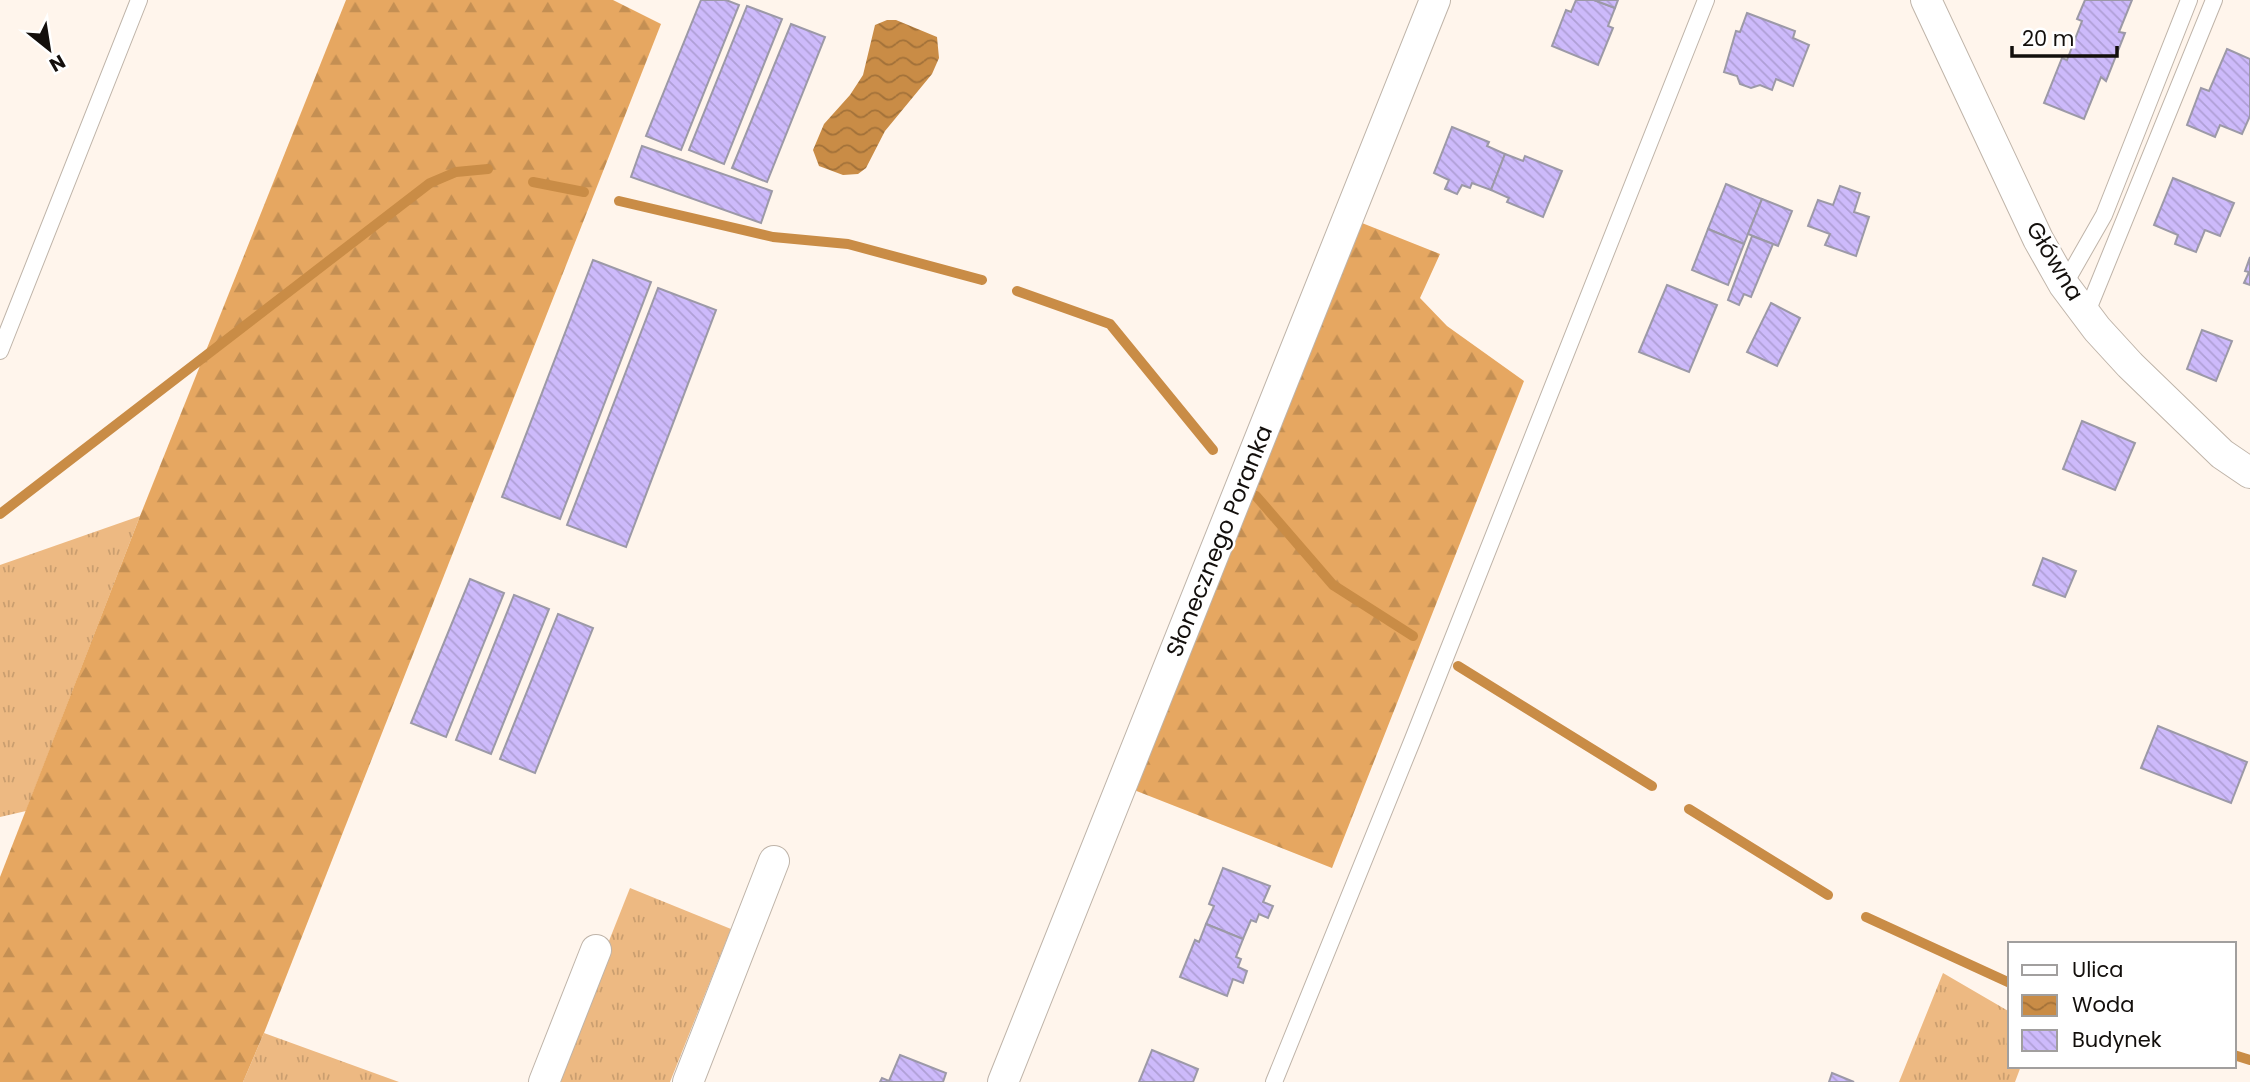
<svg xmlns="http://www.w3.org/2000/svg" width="2250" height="1082" font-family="Poppins,sans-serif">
<defs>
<pattern id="grass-tufts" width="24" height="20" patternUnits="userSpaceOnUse" patternTransform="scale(1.75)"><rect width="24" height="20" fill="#edb982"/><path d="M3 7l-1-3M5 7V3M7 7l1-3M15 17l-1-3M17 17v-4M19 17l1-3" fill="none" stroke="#ca9e6f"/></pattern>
<pattern id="forest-firs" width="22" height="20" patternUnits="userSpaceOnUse" patternTransform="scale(1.75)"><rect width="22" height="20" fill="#e6a761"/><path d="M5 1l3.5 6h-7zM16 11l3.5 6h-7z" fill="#c48f53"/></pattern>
<pattern id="water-waves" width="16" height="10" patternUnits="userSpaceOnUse" patternTransform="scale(1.75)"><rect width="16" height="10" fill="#c98c46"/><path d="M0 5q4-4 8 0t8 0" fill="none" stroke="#a27139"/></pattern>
<pattern id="building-back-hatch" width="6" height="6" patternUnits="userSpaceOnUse" patternTransform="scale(1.75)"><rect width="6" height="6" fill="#cdbafb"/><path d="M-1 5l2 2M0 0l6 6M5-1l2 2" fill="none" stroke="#af9fd6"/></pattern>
</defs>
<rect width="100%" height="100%" fill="#fff5ec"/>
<g fill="url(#grass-tufts)">
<polygon points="140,516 26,811 0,817 0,565"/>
<polygon points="630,888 731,929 670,1082 553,1082"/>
<polygon points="1943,973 2010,1012 2010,1066 2021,1066 2015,1082 1899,1082"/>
<polygon points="264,1033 399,1082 243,1082"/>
</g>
<g fill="url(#forest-firs)">
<polygon points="346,0 613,0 661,24 264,1033 243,1082 0,1082 0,877 140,516"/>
<polygon points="1362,223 1440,254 1420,298 1447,326 1524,381 1332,868 1134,790"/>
</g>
<polygon fill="url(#water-waves)" points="887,20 896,20 937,37 939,58 932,74 885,131 866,168 858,174 843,175 819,166 813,150 824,124 850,95 863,75 875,25"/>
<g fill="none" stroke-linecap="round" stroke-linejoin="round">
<g stroke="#c98c46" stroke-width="10">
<polyline points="533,182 584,192"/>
<polyline points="619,201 773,237 848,244 982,280"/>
<polyline points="1017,291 1110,324 1213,450"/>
<polyline points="1256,496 1333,585 1413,636"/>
<polyline points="0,514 430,183 456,172 488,169"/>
<polyline points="1458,666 1652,786"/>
<polyline points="1689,809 1828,895"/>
<polyline points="1866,917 2010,983"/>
<polyline points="2234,1055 2250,1060"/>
</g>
</g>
<g fill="url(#building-back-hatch)" stroke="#9c99a7" stroke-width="2">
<polygon points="701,0 726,0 739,5 681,150 646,136"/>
<polygon points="1576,0 1594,0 1615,8 1608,26 1613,28 1598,65 1552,46 1566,10 1571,12"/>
<polygon points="1594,0 1618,0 1615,8"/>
<polygon points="2085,0 2132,0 2119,32 2125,33 2106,81 2101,77 2084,119 2044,103 2062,58 2067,60 2082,21 2077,19"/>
<polygon points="747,6 782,19 724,164 689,150"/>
<polygon points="1747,13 1795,31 1793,38 1809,45 1793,86 1776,79 1772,90 1760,85 1751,88 1740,84 1737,76 1724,72 1736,31 1740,32"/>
<polygon points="791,24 825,37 767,182 732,168"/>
<polygon points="2227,49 2250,59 2250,116 2242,134 2220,125 2215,137 2187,125 2201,88 2209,91"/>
<polygon points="1452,127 1489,142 1487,146 1505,154 1491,190 1472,183 1470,188 1462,185 1457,194 1445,189 1449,180 1434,173"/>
<polygon points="642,146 772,191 761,223 631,177"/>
<polygon points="1505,154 1523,161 1525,156 1562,171 1543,217 1507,202 1509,198 1491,190"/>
<polygon points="2173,178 2234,203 2220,236 2205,230 2196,252 2175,244 2178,235 2154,225"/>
<polygon points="1726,184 1762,199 1744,244 1708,229"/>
<polygon points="1840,186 1860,193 1854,212 1869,217 1856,256 1825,245 1830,234 1808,226 1818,200 1833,205"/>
<polygon points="1762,199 1792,211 1778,246 1748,234"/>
<polygon points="1708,229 1744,244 1728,285 1692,270"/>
<polygon points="1752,236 1773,244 1751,297 1744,294 1739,305 1728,300"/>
<polygon points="2250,257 2250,285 2244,283 2249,272 2245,271"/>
<polygon points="593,260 651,282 560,519 502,497"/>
<polygon points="1667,285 1717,305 1689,372 1639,352"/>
<polygon points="658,288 716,310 626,547 567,525"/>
<polygon points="1771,303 1800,318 1777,366 1747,352"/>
<polygon points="2202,330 2232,341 2216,381 2187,369"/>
<polygon points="2082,421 2135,443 2115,490 2063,469"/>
<polygon points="2043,558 2076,571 2065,597 2033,585"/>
<polygon points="470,579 504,593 446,737 411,723"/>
<polygon points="514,595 549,609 491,754 456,740"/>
<polygon points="558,614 593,628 535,773 500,759"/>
<polygon points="2158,726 2247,762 2231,803 2141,768"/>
<polygon points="1223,868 1270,886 1263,902 1273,906 1268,918 1259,914 1256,922 1251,920 1243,939 1206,924 1214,906 1209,904"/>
<polygon points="1206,924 1243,939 1236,957 1241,959 1238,967 1247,971 1243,983 1233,979 1227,996 1180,977 1195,940 1199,942"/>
<polygon points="1152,1050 1198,1069 1193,1082 1139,1082"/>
<polygon points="900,1055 946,1073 943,1082 880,1082 882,1078 889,1081"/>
<polygon points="1832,1073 1854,1082 1829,1082"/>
</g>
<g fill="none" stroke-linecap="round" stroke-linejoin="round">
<g stroke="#bfb4a9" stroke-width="18">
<g id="service">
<polyline points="2064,285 2104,215 2189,0"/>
<polyline points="2087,312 2214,0"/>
<polyline points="0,351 139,0"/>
<polyline points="1274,1082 1413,739 1706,0"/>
</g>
</g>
<g stroke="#bfb4a9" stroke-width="32">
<g id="minor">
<polyline points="1926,0 2038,239 2064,285 2097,329 2130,365 2222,454 2250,473"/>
<polyline points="544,1082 596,950"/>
<polyline points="688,1082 774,861"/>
<polyline points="1003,1082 1435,0"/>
</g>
</g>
<use href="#service" stroke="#fff" stroke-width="16"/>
<use href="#minor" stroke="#fff" stroke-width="30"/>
</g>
<g text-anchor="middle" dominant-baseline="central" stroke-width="5" stroke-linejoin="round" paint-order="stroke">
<g font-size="23" fill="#130f0c" stroke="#fff">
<text transform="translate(2055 261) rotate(59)">Główna</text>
<text transform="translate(1219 541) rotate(-68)">Słonecznego Poranka</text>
</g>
</g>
<rect x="2008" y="942" width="228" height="126" fill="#ffffff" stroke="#a19f9e" stroke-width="2"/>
<rect x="2022" y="965" width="35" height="10" fill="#ffffff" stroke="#a19f9e" stroke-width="2"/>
<text x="2072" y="977" font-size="21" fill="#130f0c">Ulica</text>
<rect x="2022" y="995" width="35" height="21" fill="url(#water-waves)" stroke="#a19f9e" stroke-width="2"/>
<text x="2072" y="1012" font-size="21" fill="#130f0c">Woda</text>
<rect x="2022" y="1030" width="35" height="21" fill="url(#building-back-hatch)" stroke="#a19f9e" stroke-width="2"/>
<text x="2072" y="1047" font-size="21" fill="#130f0c">Budynek</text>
<g transform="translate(49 49) rotate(150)" stroke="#ffffff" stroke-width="5" paint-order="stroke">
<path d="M0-5L12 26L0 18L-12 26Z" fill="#130f0c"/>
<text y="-10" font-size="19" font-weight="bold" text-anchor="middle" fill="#130f0c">N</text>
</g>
<path d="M2012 46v10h105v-10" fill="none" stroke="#130f0c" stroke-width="3.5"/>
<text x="2022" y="46" font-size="21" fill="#130f0c" stroke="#ffffff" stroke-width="5" paint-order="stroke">20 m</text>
</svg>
